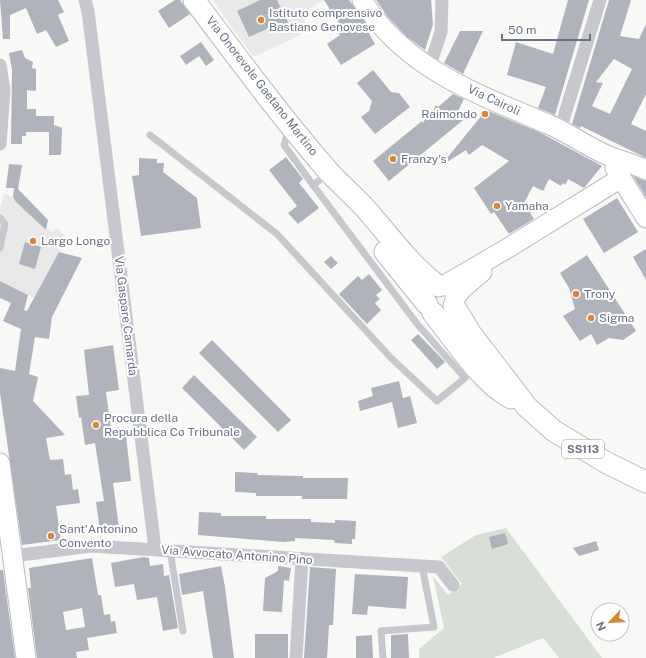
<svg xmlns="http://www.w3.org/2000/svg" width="646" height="658" font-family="'Public Sans',sans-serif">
<rect width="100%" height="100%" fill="#f8f8f6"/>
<g fill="#e9e9e9">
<polygon points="213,0 324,0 307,10 300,35 256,56 253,56 228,22"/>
<polygon points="4,194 13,197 16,202 46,230 48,228 52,232 57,228 67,238 34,298 0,281 0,208"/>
</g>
<polygon fill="#d8dfd7" points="506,528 602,658 559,658 543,638 493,658 419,658 419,649 444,628 433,576 448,595 462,584 441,557 476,535"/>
<g fill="#b0b3bc" fill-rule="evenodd">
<polygon points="0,0 58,0 64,12 58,15 69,41 56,47 46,30 37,34 26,8 10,15 10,39 3,39"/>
<polygon points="175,0 180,0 190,14 169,28 158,11"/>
<polygon points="260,0 277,0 290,26 279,31 276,25 249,37 237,11"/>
<polygon points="324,0 349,0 368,26 366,28 375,44 341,65 327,44 340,35 336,28 340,25"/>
<polygon points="376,0 431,0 433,24 425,50 407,37 388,17"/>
<polygon points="568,0 589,0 555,115 538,108 546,87 507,75 516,42 553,54"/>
<path d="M609,0H631L620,36L639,39L646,24V94L631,124L646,131V158L581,126L580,128L572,124ZM614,59L632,69L610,114L592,106L603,83L596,82Z"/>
<polygon points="460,31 483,31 463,74 444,63"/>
<polygon points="201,42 214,60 206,66 199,56 186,65 180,56"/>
<polygon points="22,50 25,58 33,62 32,68 36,69 36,91 27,90 27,109 36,109 36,116 54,116 54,125 62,128 61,155 49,155 49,132 26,132 26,136 22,136 22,144 11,144 12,70 9,53"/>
<polygon points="373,70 391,92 399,93 410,107 375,134 361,117 369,111 372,101 357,83"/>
<polygon points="453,94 464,99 458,111 468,116 389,181 373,161 422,121 423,123 430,111 433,111 436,105 438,107"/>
<polygon points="486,110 539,132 602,166 584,188 568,179 565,185 563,183 561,186 549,179 543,191 533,186 524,203 534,219 509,234 494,212 491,214 474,188 509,161 482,145 469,155 466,150 444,164 443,163"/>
<polygon points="286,157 303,179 299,183 319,208 298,224 288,213 297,206 269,170"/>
<polygon points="139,158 157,159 157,163 164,163 163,172 197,198 201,228 141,236 132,176 139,175"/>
<polygon points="9,164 22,165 18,189 48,220 46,230 16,202 13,197 14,188 6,188"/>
<polygon points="633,176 646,181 646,197"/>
<polygon points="617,198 638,232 604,253 583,219"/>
<polygon points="25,242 41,247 35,269 19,264"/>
<polygon points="646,249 646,280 633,257"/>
<polygon points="59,252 82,258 52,317 49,339 35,337 29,374 38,377 33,401 65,435 46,438 50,460 63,459 65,475 71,474 73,490 78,489 80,503 56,506 61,540 22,545 0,393 0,368 15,371 21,329 3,321 11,303 0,298 0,281 28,295 24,310 27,311"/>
<polygon points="587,255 636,331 623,340 609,338 597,345 591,334 580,341 563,316 575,309 569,288 560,273"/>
<polygon points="331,256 338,263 331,269 324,262"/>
<polygon points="369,274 382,290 376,295 380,299 375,303 381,310 367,324 339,294 358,276 362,280"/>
<polygon points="418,334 445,362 437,369 411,340"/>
<polygon points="212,340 291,420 278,432 199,353"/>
<polygon points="113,345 119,390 106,392 112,437 126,435 131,481 113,483 119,528 100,531 96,502 104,501 95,443 85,445 81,417 79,418 76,396 89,395 84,350"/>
<polygon points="194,375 257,437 244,450 182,388"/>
<polygon points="399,381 403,398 410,396 417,423 398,428 392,402 360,411 358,401 373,396 371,388"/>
<polygon points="235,472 258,473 257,475 303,476 303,478 348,478 347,499 302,499 302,496 256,496 256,493 235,492"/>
<polygon points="199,512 221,513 221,516 266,516 266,519 311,519 311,522 335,523 335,520 356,521 355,539 352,539 352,544 335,543 334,540 295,538 295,541 283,542 198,535"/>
<polygon points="505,533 508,544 492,549 489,537"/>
<polygon points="596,541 599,550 579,556 573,548"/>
<polygon points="144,557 149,558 150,566 163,564 164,576 169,575 178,628 163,631 157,597 137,600 134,584 115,587 111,563"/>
<path d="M92,558L98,595H101L104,615L110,614L111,622L115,621L117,633L87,638L89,650L76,652L77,658H37L28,588H31L29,568ZM82,608L85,627L66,630L63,612Z"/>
<polygon points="221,566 225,587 234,658 213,658 203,591 182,595 179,574"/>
<polygon points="278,566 291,568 289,581 284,580 282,612 263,611 265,578 278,571"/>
<polygon points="310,567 336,569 333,625 329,625 327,658 304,658"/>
<polygon points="0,570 3,570 15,658 0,658"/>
<polygon points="355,574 408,577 406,609 368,606 367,615 352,614"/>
<rect x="255" y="634" width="33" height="24"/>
<polygon points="408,634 409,658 391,658 391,635"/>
<polygon points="372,635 373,658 356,658 356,636"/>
</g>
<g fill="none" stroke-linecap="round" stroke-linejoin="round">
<g stroke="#b9bbc1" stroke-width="21">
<g id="secondary">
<path d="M362,0C406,70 478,94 550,125C571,134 589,148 609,156C622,161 634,164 646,170"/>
<polyline points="615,168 646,218"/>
<polyline points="443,286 508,248 621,178"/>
<polyline points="455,298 462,289 482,272"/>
<polyline points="0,463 26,658"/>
</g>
</g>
<g stroke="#babbc0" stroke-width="23">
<g id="primary">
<path d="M194,0C238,58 281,117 329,172C341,185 354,196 365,208C389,235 409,264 438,286"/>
<polyline points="385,252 427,304"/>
<polyline points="454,306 471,334 527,407 554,431 607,463 646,482"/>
<path d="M433,313C455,340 480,381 511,398"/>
</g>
</g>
<g stroke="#c7c8cd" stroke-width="7">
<polyline points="289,128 284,145 313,185 328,174"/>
<polyline points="150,135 277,234 391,358 437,401 465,378 418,325 313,185"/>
<polyline points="0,218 5,224 0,248"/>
<polyline points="170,550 183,631"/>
<polyline points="383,658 381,631 434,627 422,566"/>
</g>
<g stroke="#c7c8cd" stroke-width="13">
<polyline points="85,0 88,11 155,549"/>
<polyline points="0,65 4,90 0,144"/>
<polyline points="429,68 441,32 442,0"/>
<polyline points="560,130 600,0"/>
<polyline points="13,556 91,546 422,566 439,567 453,585"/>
<polyline points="296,658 302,559"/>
</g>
<use href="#secondary" stroke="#fff" stroke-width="19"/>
<use href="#primary" stroke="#fff" stroke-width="21"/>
</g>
<g fill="#d98736" stroke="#fff" stroke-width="1.5">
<circle cx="261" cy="20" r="4"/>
<circle cx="485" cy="114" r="4"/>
<circle cx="393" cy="159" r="4"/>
<circle cx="497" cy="206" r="4"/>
<circle cx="33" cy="241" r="4"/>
<circle cx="576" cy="294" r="4"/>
<circle cx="591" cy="318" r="4"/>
<circle cx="96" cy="425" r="4"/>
<circle cx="51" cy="536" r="4"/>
</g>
<g text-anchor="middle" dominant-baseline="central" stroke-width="4" stroke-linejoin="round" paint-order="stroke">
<rect fill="#fff" stroke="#969caa" stroke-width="1" x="562" y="440" width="42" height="18" rx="3"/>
<g font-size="11" font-weight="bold" fill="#697185">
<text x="583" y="449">SS113</text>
</g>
<g font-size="12" fill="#697185" stroke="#fff" text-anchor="start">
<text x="269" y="13">Istituto comprensivo<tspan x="269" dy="14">Bastiano Genovese</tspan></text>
<text x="477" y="114" text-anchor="end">Raimondo</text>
<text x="401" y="159">Franzy's</text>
<text x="505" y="206">Yamaha</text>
<text x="41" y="241">Largo Longo</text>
<text x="584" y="294">Trony</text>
<text x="599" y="318">Sigma</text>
<text x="104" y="418">Procura della<tspan x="104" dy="14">Repubblica Co Tribunale</tspan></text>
<text x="59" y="529">Sant'Antonino<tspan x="59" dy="14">Convento</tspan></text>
</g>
<g font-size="12" fill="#697185" stroke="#fff">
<text transform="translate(262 86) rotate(52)">Via Onorevole Gaetano Martino</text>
<text transform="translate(494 100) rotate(25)">Via Cairoli</text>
<text transform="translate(126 316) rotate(83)">Via Gaspare Camarda</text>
<text transform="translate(237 555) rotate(4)">Via Avvocato Antonino Pino</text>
</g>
</g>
<g transform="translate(610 622) rotate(245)"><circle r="19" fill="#ffffff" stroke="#c3c6ce"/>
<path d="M0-3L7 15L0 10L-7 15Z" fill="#d98736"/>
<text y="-6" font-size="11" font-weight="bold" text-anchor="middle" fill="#697185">N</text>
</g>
<path d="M502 34v6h88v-6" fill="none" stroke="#697185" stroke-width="2"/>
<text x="508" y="34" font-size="12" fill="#697185" stroke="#ffffff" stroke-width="3" paint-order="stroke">50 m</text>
</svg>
